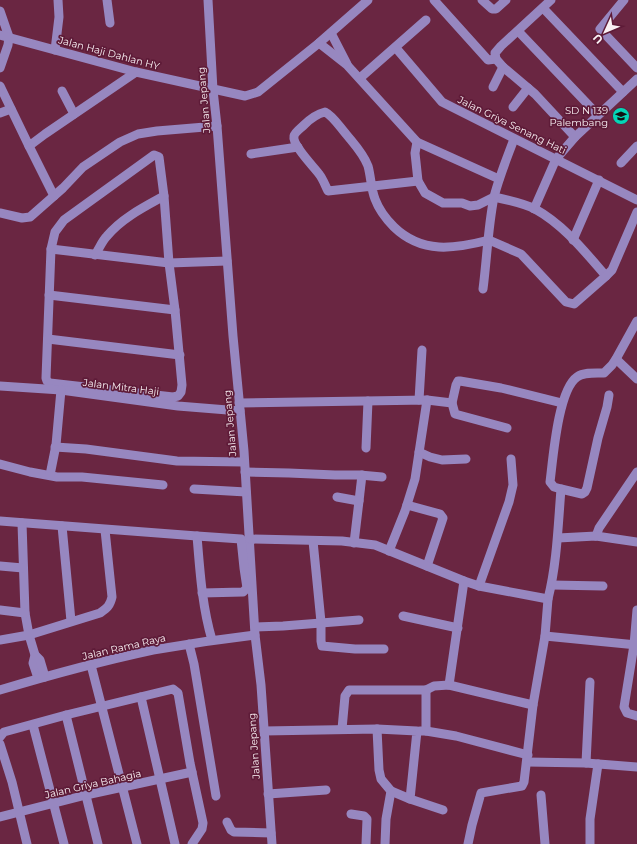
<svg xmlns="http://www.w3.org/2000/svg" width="637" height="844" font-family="Montserrat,sans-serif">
<rect width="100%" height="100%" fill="#6a2642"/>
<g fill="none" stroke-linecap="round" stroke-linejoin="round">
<g stroke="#9787c0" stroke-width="9">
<polyline points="107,0 110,23"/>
<polyline points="208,0 213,90 217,126 233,336 244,451 255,635 261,685 272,844"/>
<polyline points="434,0 488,60 496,59"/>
<polyline points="482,0 492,9 496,9 506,0"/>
<polyline points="551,0 501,46 495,53 496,59 503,67 535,94 575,137"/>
<polyline points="624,0 600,29 637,68"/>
<polyline points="543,8 623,92"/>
<polyline points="0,11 9,37 8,45 0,68"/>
<polyline points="518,31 598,115"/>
<polyline points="331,33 347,64"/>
<polyline points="0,35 136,72 245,96 258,92 319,43 368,0"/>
<polyline points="319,43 347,65 417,142 499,179"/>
<polyline points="396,48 442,102 637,200"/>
<polyline points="55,50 59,17 58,0"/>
<polyline points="360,78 426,20"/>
<polyline points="0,86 29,146 45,134 136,72"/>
<polyline points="493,87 503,67"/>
<polyline points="62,91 74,114"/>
<polyline points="513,107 528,88"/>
<polyline points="0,113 11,109"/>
<polyline points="417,142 415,153 418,181 425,193 443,203 462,203 470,206 478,205 494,197"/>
<polyline points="29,146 54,196"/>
<polyline points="251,154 298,147"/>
<polygon points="154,155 159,157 164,196 169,263 175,310 182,385 181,392 178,396 173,397 50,383 47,381 46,378 51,249 55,232 64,220"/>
<polyline points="621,163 637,146"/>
<path d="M418,181L328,191C325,185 323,179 319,174C314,167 292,145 294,136C295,132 301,128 304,125C310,119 317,114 325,112C333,116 339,126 346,134C354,144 363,153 368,166C371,177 371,189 375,199C379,210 386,219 394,227C422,254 454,249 489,240"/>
<path d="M494,197C508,200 523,203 535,209C564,225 585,252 606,276"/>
<polyline points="534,209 556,159 575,137 637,79"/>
<polyline points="0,213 22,218 30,217 63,188 83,167 120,142 138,134 157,131 217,126"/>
<polyline points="489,240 521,254 566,302 574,304 606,276 612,270 637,212"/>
<polyline points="573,240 599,180"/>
<polyline points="51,249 169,263 227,261"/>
<path d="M95,255C99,249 102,241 107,236C122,218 144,207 164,196"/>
<path d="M483,289C487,258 488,227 494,197C499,177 507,158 514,139"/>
<polyline points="49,295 175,310"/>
<polyline points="48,339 180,355"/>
<polyline points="616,359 637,379"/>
<polyline points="0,386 61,390 178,406 240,411"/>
<polyline points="419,400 422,350"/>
<polyline points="239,403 427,400 452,403 455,414 507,428"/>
<polyline points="452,403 456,385 458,381 460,381 501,388 562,403"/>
<polyline points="55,447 86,449 177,461 244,462"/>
<polyline points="366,448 368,401"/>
<polyline points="419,452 430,457 442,460 466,459"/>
<polyline points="0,464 30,472 57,477 82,477 163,485"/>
<polyline points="245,472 289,473 335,475 360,475 382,477"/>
<polyline points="50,475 56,445 61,390"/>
<polyline points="194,489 246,492"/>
<polyline points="561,489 582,494 585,492 587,488 598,438 607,407 609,395"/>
<polyline points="337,497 359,501 354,543"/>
<polyline points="359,501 362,475"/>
<polyline points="407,505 440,514 443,518 427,566"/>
<polyline points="0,521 197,536 241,539 244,568 247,588 243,592 202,593"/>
<polyline points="22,523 25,613 29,635 35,655 33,663 38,678"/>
<polyline points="62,526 71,621"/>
<path d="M197,536C200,572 202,606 212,640"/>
<polyline points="596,536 599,528 637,472"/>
<polyline points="558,538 596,536 637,542"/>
<polyline points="250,539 342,541 375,545 464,581 479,586 548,599 545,636 637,645"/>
<polyline points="313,541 321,622 321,641 322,646 355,649 384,649"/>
<polyline points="389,551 405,511 415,479 427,400"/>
<polyline points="0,566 23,568"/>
<polyline points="552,585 603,586"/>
<polyline points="479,586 509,502 513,485 511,459"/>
<path d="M548,599C557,563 558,526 561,489L554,487L550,482C553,459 558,390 577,377C584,372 595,373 604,373L612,365L616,359L637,321"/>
<polyline points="0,610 25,613"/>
<polyline points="637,610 634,645 624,707 627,713 637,716"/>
<polyline points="403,616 458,628"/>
<polyline points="255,627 283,626 359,620"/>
<path d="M0,640L29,635L100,613C107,608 110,606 112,597L105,530"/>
<polyline points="189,644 194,664 216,796"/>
<polyline points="35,655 40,660 45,677"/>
<polyline points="91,665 137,844"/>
<polyline points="449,685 464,581"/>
<path d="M0,690C50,675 102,661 153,650C187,644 221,639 255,635"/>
<polyline points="141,697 175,844"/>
<polyline points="66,715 173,689 178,693 190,763 203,823 202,829 192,844"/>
<polyline points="33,725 64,844"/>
<polyline points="342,729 345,696 349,690 426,690 434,686 449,685 533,705"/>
<polyline points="377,729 417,731 410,799 443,810"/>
<polyline points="264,731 377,729 379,770 381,779 391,791 386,819 385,844"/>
<polyline points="420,731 426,731 426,690"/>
<polyline points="426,731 456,736 528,755"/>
<polyline points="0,737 4,732 66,715 98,844"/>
<polyline points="0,744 12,782 27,844"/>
<polyline points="527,762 586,763 637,767"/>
<polyline points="586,763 590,682"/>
<polyline points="391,791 410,799"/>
<polyline points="268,794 326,790"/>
<polyline points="541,795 545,844"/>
<polyline points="351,814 364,816 367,819 366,844"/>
<polyline points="0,817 86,795 192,772"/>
<polyline points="227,822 231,830 234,832 271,833"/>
<polyline points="468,844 472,825 481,793 522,786 524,782 533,705 545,636"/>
<polyline points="590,844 590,819 598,764"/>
</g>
</g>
<defs>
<g id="school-disc" transform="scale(0.9)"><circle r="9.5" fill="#04d5b6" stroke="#5e1b38"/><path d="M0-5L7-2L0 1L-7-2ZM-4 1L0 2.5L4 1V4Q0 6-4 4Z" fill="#111"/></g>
</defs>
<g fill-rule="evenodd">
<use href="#school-disc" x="621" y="116"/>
</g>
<g text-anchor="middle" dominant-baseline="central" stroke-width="3.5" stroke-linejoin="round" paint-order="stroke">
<g font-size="10" fill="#faf1f4" stroke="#5e1b38">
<text transform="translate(109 53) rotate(15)">Jalan Haji Dahlan HY</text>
<text transform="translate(204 100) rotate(-95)">Jalan Jepang</text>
<text transform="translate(512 125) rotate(26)">Jalan Griya Senang Hati</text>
<text transform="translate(121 387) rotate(7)">Jalan Mitra Haji</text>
<text transform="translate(230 423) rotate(-95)">Jalan Jepang</text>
<text transform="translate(124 647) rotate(-13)">Jalan Rama Raya</text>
<text transform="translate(254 746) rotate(-94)">Jalan Jepang</text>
<text transform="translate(93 784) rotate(-13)">Jalan Griya Bahagia</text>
</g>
<g font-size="10" fill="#faf1f4" stroke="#5e1b38" text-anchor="end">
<text x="608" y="110">SD N 139<tspan x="608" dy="12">Palembang</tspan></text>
</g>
</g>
<g transform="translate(605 32) rotate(226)" stroke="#5e1b38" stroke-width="3" paint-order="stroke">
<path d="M0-3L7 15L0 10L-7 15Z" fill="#faf1f4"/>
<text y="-6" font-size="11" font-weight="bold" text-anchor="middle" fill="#faf1f4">U</text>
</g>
</svg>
